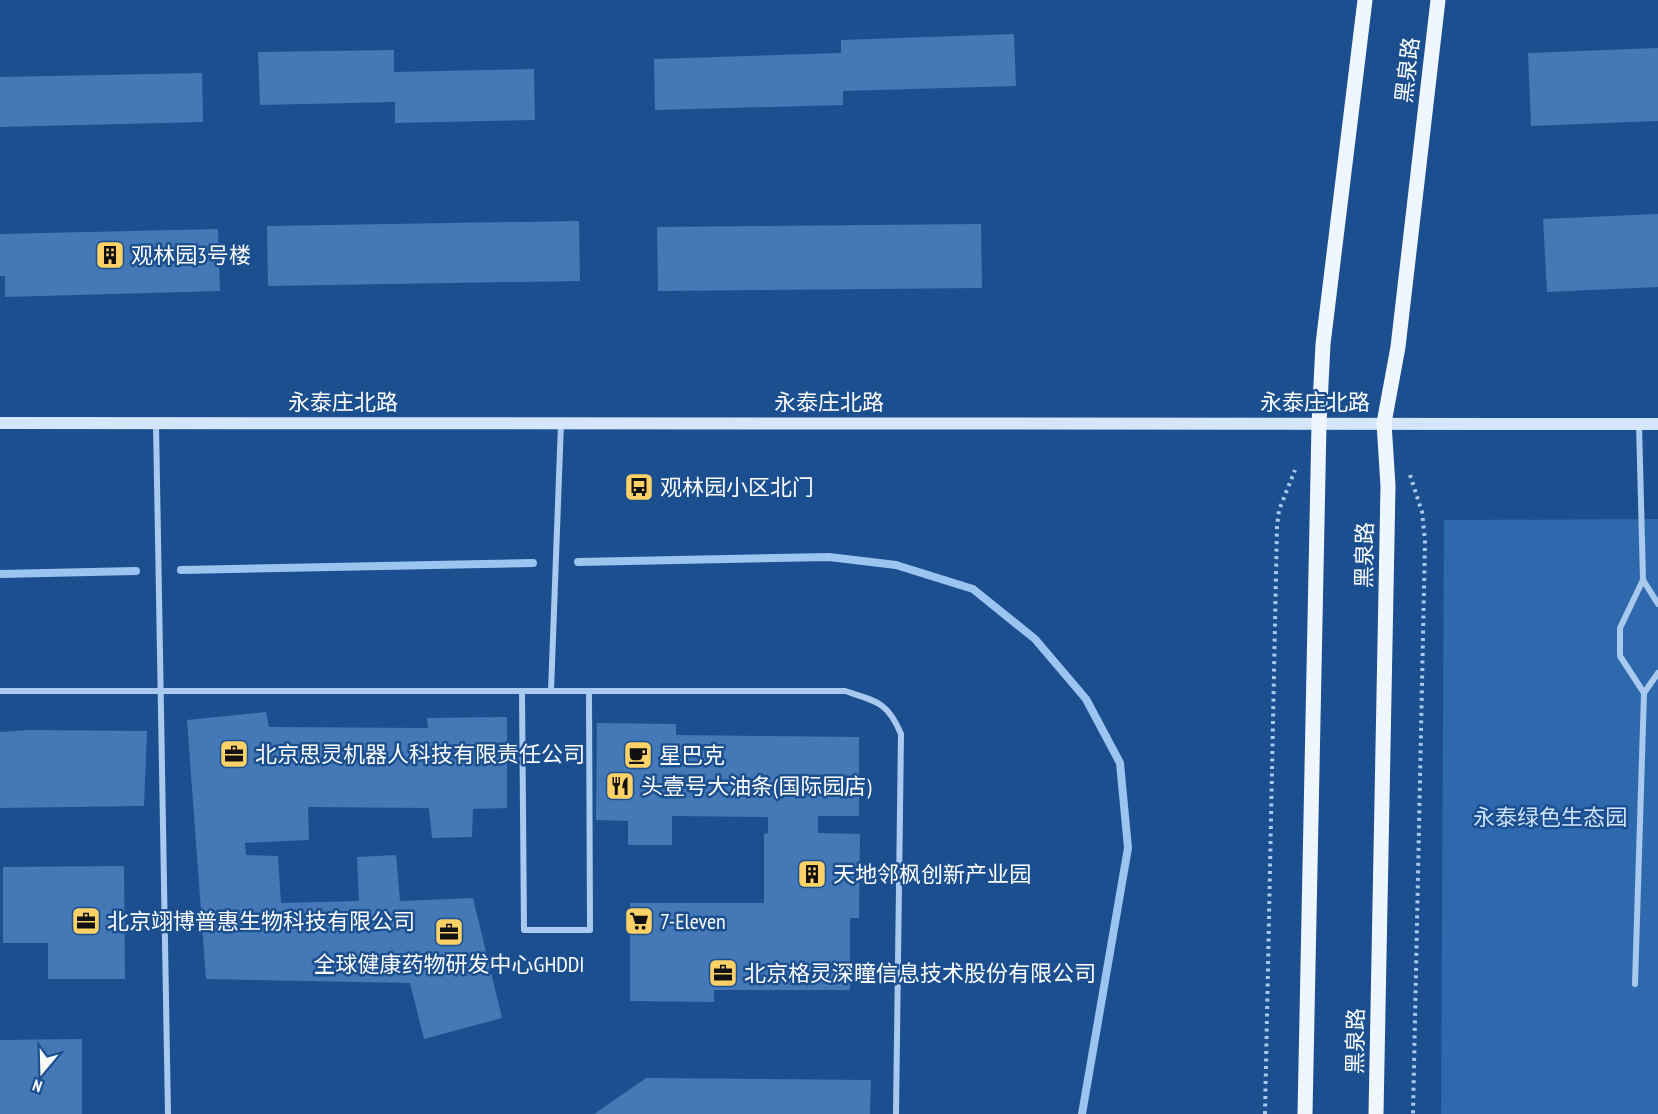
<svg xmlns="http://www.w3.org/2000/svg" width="1658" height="1114" font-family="'PT Sans Narrow','Noto Sans SC',sans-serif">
<rect width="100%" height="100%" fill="#1b4f8f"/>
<polygon fill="#2e69ad" points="1658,519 1658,1114 1441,1114 1444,520"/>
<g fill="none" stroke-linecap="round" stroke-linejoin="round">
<g stroke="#9cc4f0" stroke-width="8">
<polyline points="578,562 829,557 896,565 973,589 1035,639 1086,699 1120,763 1128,848 1082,1114"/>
<polyline points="181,570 533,563"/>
<polyline points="0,574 136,571"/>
</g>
</g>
<g fill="#4478b7">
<polygon points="1014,34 1016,86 843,91 843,105 655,110 654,59 841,53 841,40"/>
<polygon points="1658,48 1658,121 1531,126 1528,53"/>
<polygon points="394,50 394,72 534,69 535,120 395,123 395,102 260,105 258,52"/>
<polygon points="202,73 203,122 0,127 0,77"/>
<polygon points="1658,214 1658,287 1547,292 1543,219"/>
<polygon points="579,221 580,281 268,286 267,226"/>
<polygon points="981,224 982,288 658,291 657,227"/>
<polygon points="218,229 220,291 5,297 5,276 0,276 0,234"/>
<polygon points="266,712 269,727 428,728 427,718 507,717 507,808 473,809 472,837 432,838 429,808 308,807 309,840 245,843 246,855 278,856 281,903 359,901 357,857 396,855 400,901 473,898 502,1018 424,1039 410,983 206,979 187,720"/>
<polygon points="597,723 676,724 676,735 859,737 859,816 818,816 818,833 860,834 859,918 850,918 850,990 714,990 714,1002 630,1001 630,903 764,903 764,834 768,833 768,817 672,816 672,845 628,845 628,821 596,820"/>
<polygon points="29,730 147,731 144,806 0,808 0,732"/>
<polygon points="124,866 125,979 48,979 48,943 3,943 3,867"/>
<polygon points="82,1039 82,1114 0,1114 0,1040"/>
<polygon points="646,1078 871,1080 870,1114 594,1114"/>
</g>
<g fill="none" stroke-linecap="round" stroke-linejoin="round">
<g stroke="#a9c9ee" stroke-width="4" stroke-dasharray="3 4.5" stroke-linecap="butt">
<polyline points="1410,475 1422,512 1425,541 1413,1114"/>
<polyline points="1265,1114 1277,526 1279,510 1295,470"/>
</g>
<g stroke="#a9c9ee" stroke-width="6">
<polyline points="156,423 168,1114"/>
<polyline points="1639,424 1643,580 1620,628 1620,656 1644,693 1658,673"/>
<polyline points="1643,580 1658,604"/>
<path d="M0,691H845C876,701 888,702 901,734L896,1114"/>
<polyline points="522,691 524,930 590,930 589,691"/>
<polyline points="551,691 561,423"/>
<polyline points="1635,984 1644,693"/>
</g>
<polyline stroke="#d6e6fa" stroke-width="12" points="0,423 1658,424"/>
<g stroke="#f0f6ff" stroke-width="15">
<polyline points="1305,1114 1319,424 1323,344 1365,0"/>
<polyline points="1376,1114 1388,486 1384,423 1398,347 1438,0"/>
</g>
</g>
<defs>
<g id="building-square" transform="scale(1.5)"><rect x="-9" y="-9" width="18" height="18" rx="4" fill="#ffd166" stroke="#1b4f8f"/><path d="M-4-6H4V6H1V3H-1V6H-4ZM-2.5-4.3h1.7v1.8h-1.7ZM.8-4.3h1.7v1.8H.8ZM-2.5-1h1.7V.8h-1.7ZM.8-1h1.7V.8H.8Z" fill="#111"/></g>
<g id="bus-square" transform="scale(1.5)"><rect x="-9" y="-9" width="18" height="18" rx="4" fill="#ffd166" stroke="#1b4f8f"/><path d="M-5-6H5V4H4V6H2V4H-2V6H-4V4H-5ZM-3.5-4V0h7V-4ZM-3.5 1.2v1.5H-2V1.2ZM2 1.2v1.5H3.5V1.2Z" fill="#111"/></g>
<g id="office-square" transform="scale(1.5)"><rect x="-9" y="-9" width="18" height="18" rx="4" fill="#ffd166" stroke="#1b4f8f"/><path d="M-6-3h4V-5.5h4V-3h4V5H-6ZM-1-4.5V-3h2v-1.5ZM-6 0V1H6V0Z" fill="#111"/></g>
<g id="cafe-square" transform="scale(1.5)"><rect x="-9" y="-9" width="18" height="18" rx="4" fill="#ffd166" stroke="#1b4f8f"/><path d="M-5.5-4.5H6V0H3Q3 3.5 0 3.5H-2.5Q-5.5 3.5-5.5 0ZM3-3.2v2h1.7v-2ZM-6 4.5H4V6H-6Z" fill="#111"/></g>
<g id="restaurant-square" transform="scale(1.5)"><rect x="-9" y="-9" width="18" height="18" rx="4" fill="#ffd166" stroke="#1b4f8f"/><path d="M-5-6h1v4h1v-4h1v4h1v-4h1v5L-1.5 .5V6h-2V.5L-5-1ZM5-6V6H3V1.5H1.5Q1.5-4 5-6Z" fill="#111"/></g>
<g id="supermarket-square" transform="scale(1.5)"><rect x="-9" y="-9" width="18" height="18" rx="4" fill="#ffd166" stroke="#1b4f8f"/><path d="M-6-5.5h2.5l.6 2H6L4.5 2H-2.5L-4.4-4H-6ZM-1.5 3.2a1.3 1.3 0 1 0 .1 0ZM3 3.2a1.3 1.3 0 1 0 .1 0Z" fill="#111"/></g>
</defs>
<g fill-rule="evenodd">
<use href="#building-square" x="110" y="255"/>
<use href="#bus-square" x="639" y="487"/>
<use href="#office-square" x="234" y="754"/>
<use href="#cafe-square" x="638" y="755"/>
<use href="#restaurant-square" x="620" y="786"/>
<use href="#building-square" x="812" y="874"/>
<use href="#office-square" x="86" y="921"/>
<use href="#supermarket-square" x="639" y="921"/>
<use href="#office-square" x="449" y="932"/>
<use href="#office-square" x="723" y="973"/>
</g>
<g text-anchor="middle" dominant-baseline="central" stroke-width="5" stroke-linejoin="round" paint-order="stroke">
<g font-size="22" fill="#fff" stroke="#1b4f8f">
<text transform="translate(1407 70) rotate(-83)">黑泉路</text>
<text x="343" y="402">永泰庄北路</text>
<text x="829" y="402">永泰庄北路</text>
<text x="1315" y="402">永泰庄北路</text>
<text transform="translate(1364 555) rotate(-89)">黑泉路</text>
<text transform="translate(1355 1041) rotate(-89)">黑泉路</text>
</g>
<g font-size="22" fill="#fff" stroke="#1b4f8f" text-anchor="start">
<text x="131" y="255">观林园3号楼</text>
<text x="660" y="487">观林园小区北门</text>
<text x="255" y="754">北京思灵机器人科技有限责任公司</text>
<text x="659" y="755">星巴克</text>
<text x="641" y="786">头壹号大油条(国际园店)</text>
<text x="833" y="874">天地邻枫创新产业园</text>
<text x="107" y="921">北京翊博普惠生物科技有限公司</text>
<text x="660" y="921">7-Eleven</text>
<text x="449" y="964" text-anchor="middle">全球健康药物研发中心GHDDI</text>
<text x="744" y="973">北京格灵深瞳信息技术股份有限公司</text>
</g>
<g font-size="22" fill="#cfe3fa" stroke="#1b4f8f">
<text x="1550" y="817">永泰绿色生态园</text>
</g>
</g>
<g transform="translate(42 1072) rotate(199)" stroke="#1b4f8f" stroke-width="4.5" paint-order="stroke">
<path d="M0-4.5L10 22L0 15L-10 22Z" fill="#ffffff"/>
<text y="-9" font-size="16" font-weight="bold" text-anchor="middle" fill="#ffffff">N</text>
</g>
</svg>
